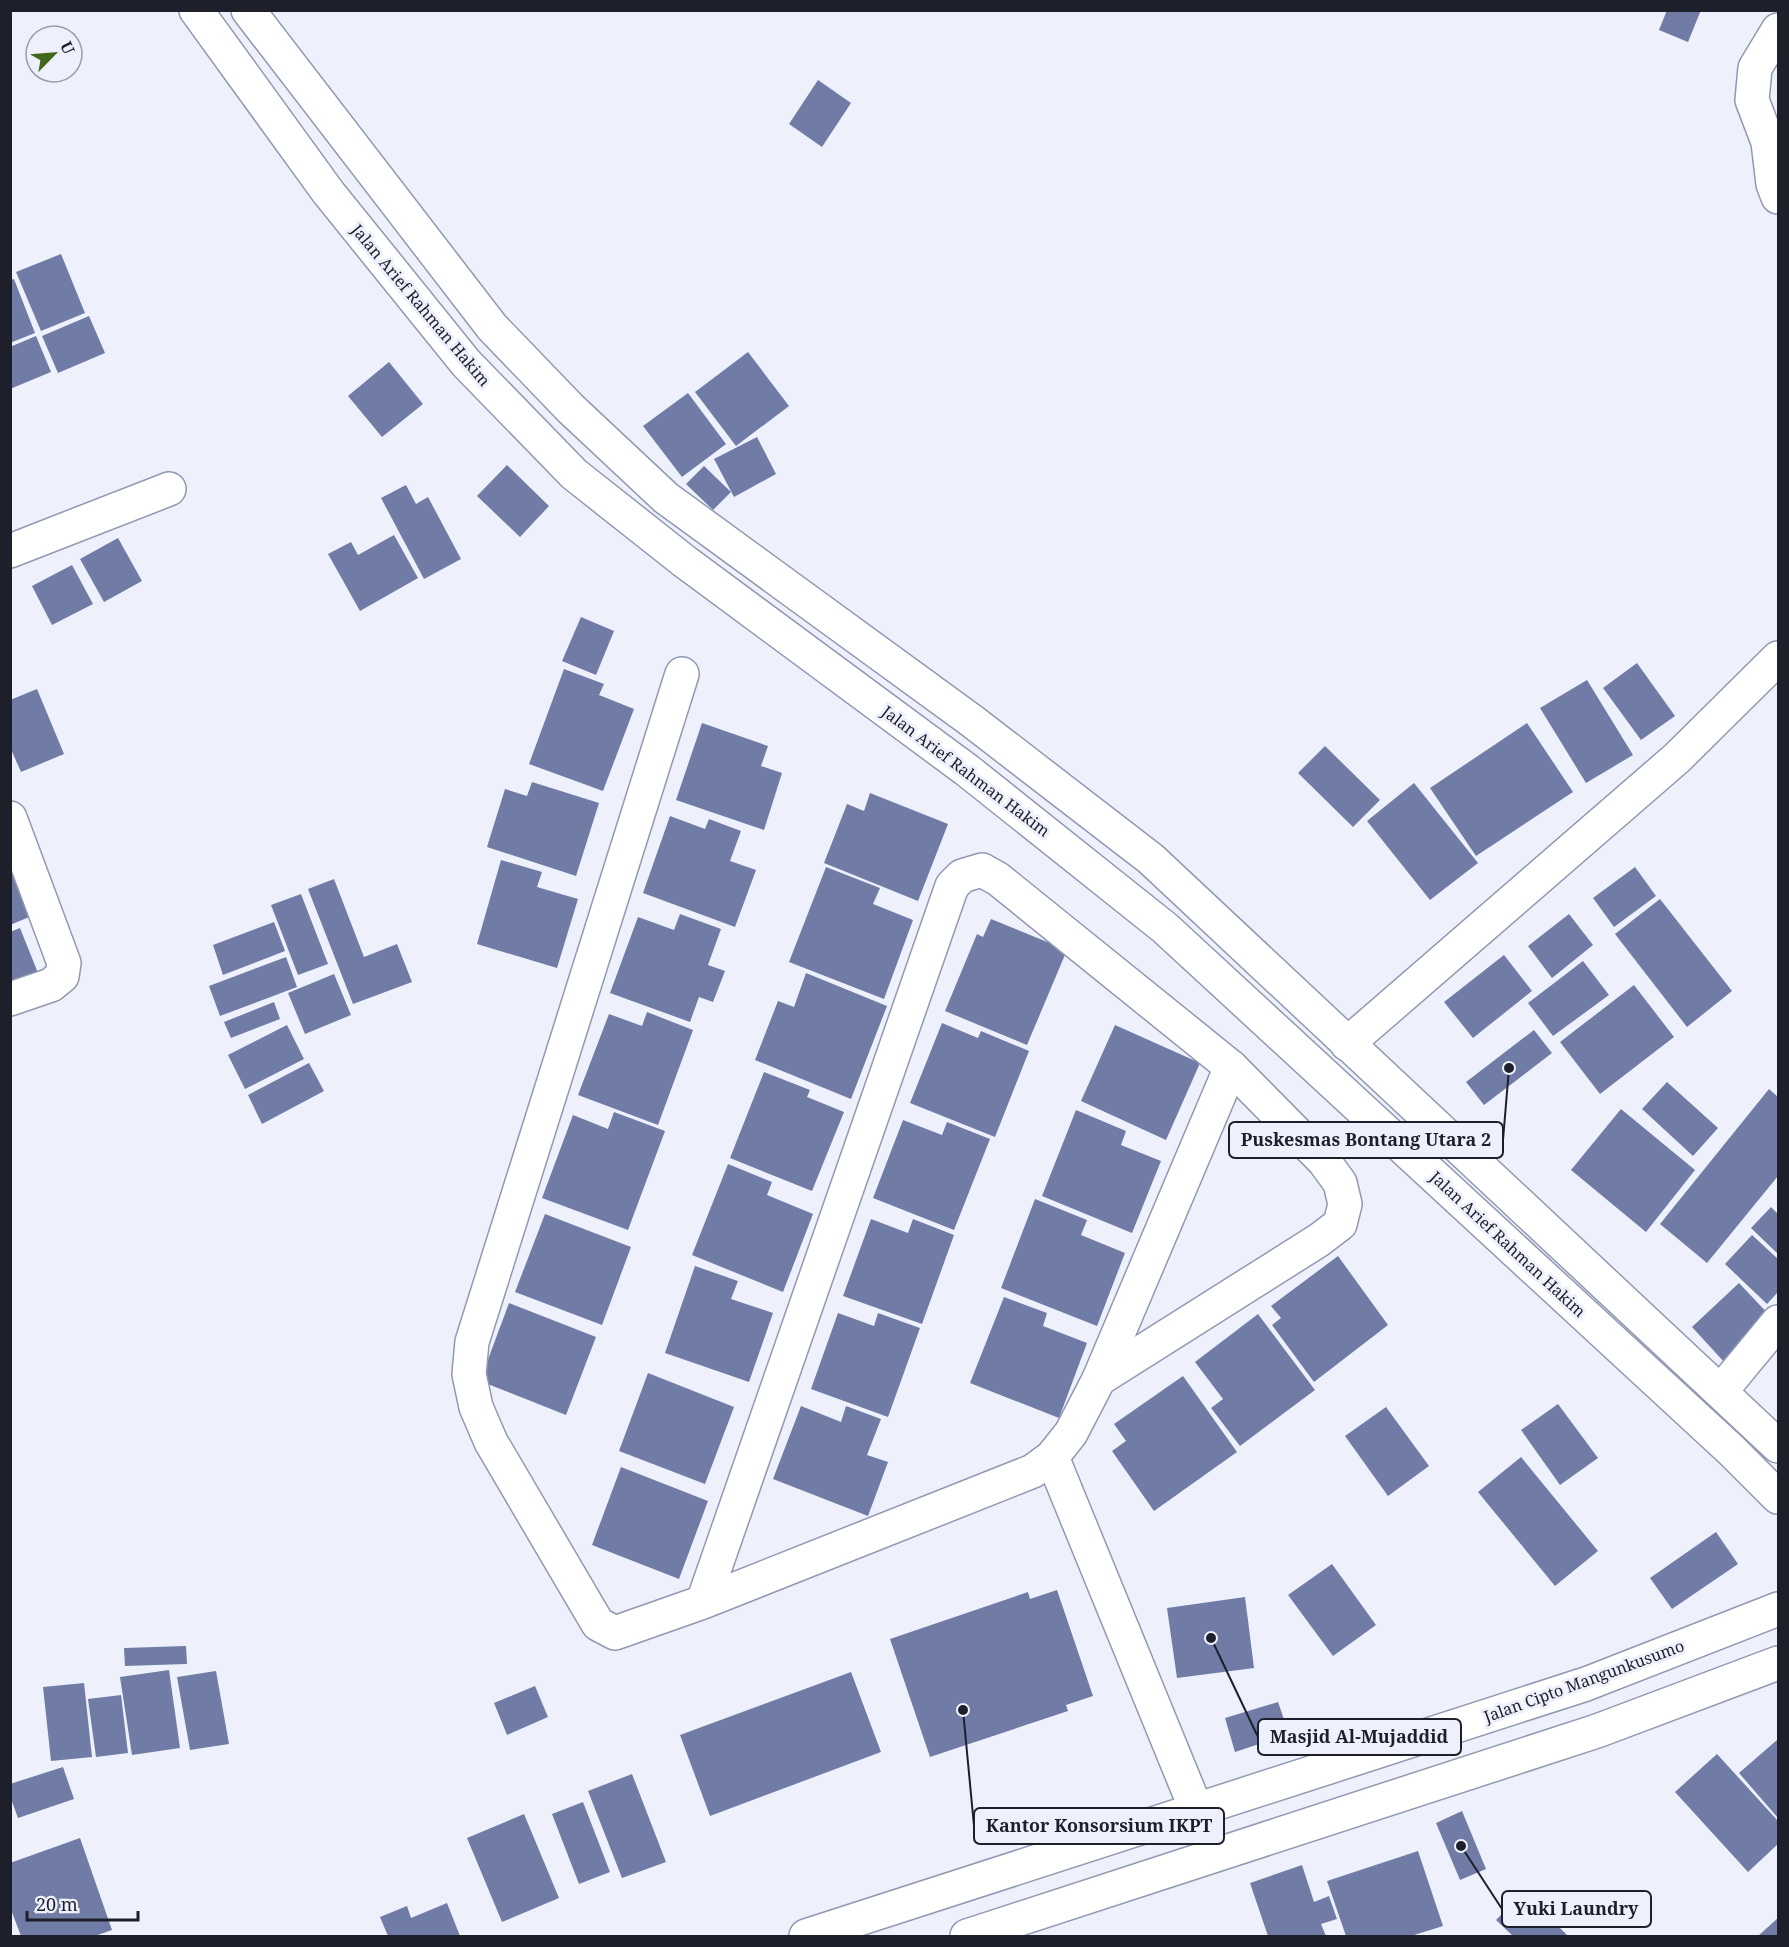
<svg xmlns="http://www.w3.org/2000/svg" width="1789" height="1947" font-family="'Noto Serif',serif">
<rect width="100%" height="100%" fill="#eef1fc"/>
<g fill="#707ca5">
<polygon points="1667,10 1701,10 1688,42 1659,30"/>
<polygon points="818,80 851,103 822,147 789,124"/>
<polygon points="61,254 85,313 41,331 16,272"/>
<polygon points="14,279 35,333 10,343 10,280"/>
<polygon points="89,316 105,353 58,373 42,336"/>
<polygon points="36,336 51,372 10,389 10,347"/>
<polygon points="748,352 789,406 736,446 695,392"/>
<polygon points="389,362 423,404 382,437 348,396"/>
<polygon points="688,393 726,444 682,477 643,426"/>
<polygon points="757,437 776,474 734,497 714,459"/>
<polygon points="507,465 549,506 520,537 477,496"/>
<polygon points="704,466 731,492 713,510 686,484"/>
<polygon points="406,485 416,504 428,497 461,559 424,579 381,498"/>
<polygon points="394,535 418,578 360,611 328,554 351,542 358,555"/>
<polygon points="118,538 142,581 104,602 80,559"/>
<polygon points="72,565 93,604 52,625 32,586"/>
<polygon points="581,617 614,631 596,675 562,661"/>
<polygon points="1637,663 1675,716 1641,740 1603,688"/>
<polygon points="564,669 604,684 599,695 634,709 603,791 529,764"/>
<polygon points="1587,680 1633,755 1586,783 1540,708"/>
<polygon points="37,689 64,754 21,772 10,747 10,700"/>
<polygon points="702,723 768,746 761,766 782,773 764,830 676,800"/>
<polygon points="1527,723 1573,792 1476,856 1430,788"/>
<polygon points="1325,746 1380,800 1353,827 1298,773"/>
<polygon points="532,782 599,803 576,876 487,847 505,789 527,796"/>
<polygon points="1414,783 1478,863 1430,900 1367,821"/>
<polygon points="870,793 948,824 918,901 824,863 847,804 864,811"/>
<polygon points="670,816 705,829 709,819 741,831 730,861 756,870 735,927 643,893"/>
<polygon points="501,860 542,872 537,887 578,899 557,968 477,944"/>
<polygon points="826,867 880,888 873,904 913,920 884,999 789,962"/>
<polygon points="1635,867 1656,896 1614,927 1593,898"/>
<polygon points="17,872 34,915 10,925 10,874"/>
<polygon points="334,879 364,957 397,944 412,982 353,1004 308,889"/>
<polygon points="301,894 328,964 298,975 271,905"/>
<polygon points="1660,899 1732,991 1687,1027 1615,934"/>
<polygon points="680,914 721,929 708,965 725,971 713,1002 699,997 690,1022 610,993 638,917 674,930"/>
<polygon points="1569,914 1593,945 1552,978 1528,946"/>
<polygon points="991,919 1067,950 1027,1045 945,1011 977,934 983,937"/>
<polygon points="274,922 285,951 223,975 213,945"/>
<polygon points="20,928 42,983 10,995 10,932"/>
<polygon points="1504,955 1532,991 1473,1038 1444,1002"/>
<polygon points="286,957 297,987 220,1016 209,986"/>
<polygon points="1583,961 1609,995 1553,1036 1528,1003"/>
<polygon points="806,973 887,1006 851,1099 755,1060 778,1001 794,1007"/>
<polygon points="334,974 351,1015 305,1034 288,993"/>
<polygon points="1634,985 1674,1037 1600,1094 1560,1042"/>
<polygon points="274,1002 280,1019 231,1038 224,1022"/>
<polygon points="647,1012 693,1030 658,1125 578,1095 609,1014 642,1026"/>
<polygon points="942,1023 978,1038 981,1031 1029,1051 995,1137 910,1103"/>
<polygon points="287,1025 304,1059 245,1089 228,1055"/>
<polygon points="1115,1025 1200,1063 1166,1140 1081,1101"/>
<polygon points="1534,1030 1552,1053 1484,1105 1466,1082"/>
<polygon points="309,1063 324,1091 262,1124 248,1095"/>
<polygon points="764,1072 810,1090 807,1097 844,1112 812,1191 730,1158"/>
<polygon points="1667,1082 1718,1128 1693,1156 1642,1109"/>
<polygon points="1769,1089 1778,1097 1778,1176 1707,1263 1660,1224"/>
<polygon points="1621,1109 1695,1170 1646,1232 1571,1170"/>
<polygon points="1076,1110 1126,1131 1121,1145 1161,1161 1132,1233 1042,1196"/>
<polygon points="614,1112 665,1131 628,1230 542,1198 573,1115 608,1129"/>
<polygon points="903,1120 942,1135 947,1122 990,1139 954,1230 873,1198"/>
<polygon points="728,1164 772,1182 767,1195 813,1214 783,1292 692,1255"/>
<polygon points="1035,1199 1087,1220 1081,1235 1125,1253 1097,1326 1001,1288"/>
<polygon points="1771,1207 1778,1214 1778,1254 1751,1228"/>
<polygon points="545,1214 631,1247 602,1325 515,1292"/>
<polygon points="871,1219 908,1233 913,1219 954,1235 922,1324 843,1296"/>
<polygon points="1752,1235 1778,1259 1778,1292 1767,1304 1725,1264"/>
<polygon points="1338,1256 1388,1325 1314,1382 1272,1325 1281,1318 1271,1306"/>
<polygon points="695,1266 738,1281 731,1299 773,1313 749,1382 665,1353"/>
<polygon points="1739,1283 1773,1319 1725,1363 1692,1327"/>
<polygon points="1004,1297 1047,1313 1043,1326 1087,1343 1059,1418 970,1383"/>
<polygon points="509,1303 596,1337 566,1415 480,1381"/>
<polygon points="838,1313 874,1326 878,1313 920,1328 888,1417 811,1389"/>
<polygon points="1258,1314 1315,1390 1240,1446 1211,1408 1223,1399 1195,1362"/>
<polygon points="648,1373 734,1407 705,1484 619,1451"/>
<polygon points="1183,1376 1237,1452 1154,1511 1112,1451 1126,1441 1114,1424"/>
<polygon points="1558,1404 1598,1458 1560,1485 1521,1430"/>
<polygon points="801,1406 841,1422 846,1406 881,1419 867,1455 888,1462 868,1516 773,1479"/>
<polygon points="1386,1407 1429,1466 1388,1496 1345,1436"/>
<polygon points="1521,1457 1598,1551 1555,1586 1478,1492"/>
<polygon points="621,1467 708,1501 679,1579 592,1545"/>
<polygon points="1716,1532 1738,1564 1672,1609 1650,1578"/>
<polygon points="1332,1564 1376,1625 1333,1656 1288,1595"/>
<polygon points="1057,1590 1093,1696 1066,1705 1068,1711 930,1757 890,1639 1028,1592 1030,1599"/>
<polygon points="1245,1597 1254,1668 1177,1678 1167,1608"/>
<polygon points="186,1646 187,1664 125,1666 124,1648"/>
<polygon points="169,1670 180,1748 132,1755 120,1677"/>
<polygon points="216,1671 229,1744 190,1750 177,1677"/>
<polygon points="851,1672 881,1752 710,1816 680,1735"/>
<polygon points="84,1683 92,1757 51,1761 43,1687"/>
<polygon points="535,1686 548,1717 507,1735 494,1703"/>
<polygon points="121,1695 128,1753 96,1757 88,1699"/>
<polygon points="1278,1702 1289,1734 1235,1752 1225,1718"/>
<polygon points="1777,1740 1778,1742 1778,1818 1739,1773"/>
<polygon points="1717,1754 1778,1821 1778,1844 1748,1872 1675,1792"/>
<polygon points="63,1767 74,1799 18,1818 10,1796 10,1784"/>
<polygon points="632,1774 666,1862 622,1878 588,1791"/>
<polygon points="583,1802 610,1872 579,1884 552,1814"/>
<polygon points="1462,1811 1486,1869 1460,1880 1436,1823"/>
<polygon points="524,1814 559,1898 502,1922 467,1838"/>
<polygon points="80,1838 112,1930 95,1936 21,1936 10,1907 10,1863"/>
<polygon points="1418,1851 1443,1926 1411,1936 1346,1936 1327,1881"/>
<polygon points="1302,1865 1314,1902 1329,1896 1337,1919 1321,1924 1326,1936 1268,1936 1250,1883"/>
<polygon points="1524,1892 1568,1936 1513,1936 1496,1920"/>
<polygon points="447,1903 460,1936 388,1936 380,1917 407,1906 411,1918"/>
<polygon points="1778,1918 1778,1936 1758,1936"/>
</g>
<g fill="none" stroke-linecap="round" stroke-linejoin="round">
<g stroke="#9199b1" stroke-width="36">
<g id="minor">
<polyline points="1778,30 1755,68 1752,100 1768,142 1773,184 1778,197"/>
<polyline points="10,551 169,489"/>
<polyline points="682,674 472,1342 469,1374 476,1407 491,1442 598,1624 615,1633 703,1602 1033,1471 1052,1457 1071,1433 1099,1379 1319,1240 1340,1224 1345,1204 1340,1183 1324,1161 1231,1067 998,879 982,870 962,876 952,886 703,1602"/>
<polyline points="10,818 64,963 62,976 51,985 10,999"/>
<polyline points="1347,1044 1677,758 1778,658"/>
<polyline points="1099,1379 1231,1067"/>
<polyline points="1721,1391 1778,1322"/>
<polyline points="1052,1457 1196,1809"/>
</g>
</g>
<g stroke="#9199b1" stroke-width="36">
<g id="tertiary">
<polyline points="196,10 328,192 466,363 574,474 684,561 968,771 1165,928 1731,1450 1778,1497"/>
<polyline points="248,10 492,327 571,409 666,498 972,721 1151,859 1778,1446"/>
<polyline points="806,1936 1586,1684 1778,1609"/>
<polyline points="967,1936 1597,1731 1778,1663"/>
</g>
</g>
<use href="#minor" stroke="#fff" stroke-width="33"/>
<use href="#tertiary" stroke="#fff" stroke-width="33"/>
</g>
<g text-anchor="middle" dominant-baseline="central" stroke-width="6" stroke-linejoin="round" paint-order="stroke">
<g font-size="16" fill="#1d202a" stroke="#eef1fc">
<text transform="translate(421 305) rotate(50)">Jalan Arief Rahman Hakim</text>
<text transform="translate(966 771) rotate(37)">Jalan Arief Rahman Hakim</text>
<text transform="translate(1508 1244) rotate(43)">Jalan Arief Rahman Hakim</text>
<text transform="translate(1584 1681) rotate(-20)">Jalan Cipto Mangunkusumo</text>
</g>
</g>
<path fill="none" stroke="#1d202a" stroke-width="2" d="M1509 1068L1503 1140M1211 1638L1258 1737M963 1710L974 1826M1461 1846L1502 1909"/>
<g fill="#1d202a" stroke="#eef1fc" stroke-width="2">
<circle cx="1509" cy="1068" r="6"/>
<circle cx="1211" cy="1638" r="6"/>
<circle cx="963" cy="1710" r="6"/>
<circle cx="1461" cy="1846" r="6"/>
</g>
<g fill="#eef1fc" stroke="#1d202a" stroke-width="2">
<rect x="1229" y="1122" width="274" height="36" rx="6"/>
<rect x="1258" y="1719" width="203" height="36" rx="6"/>
<rect x="974" y="1808" width="250" height="36" rx="6"/>
<rect x="1502" y="1891" width="149" height="36" rx="6"/>
</g>
<g font-size="18" text-anchor="middle" font-weight="bold" fill="#1d202a">
<text x="1366" y="1146">Puskesmas Bontang Utara 2</text>
<text x="1359" y="1743">Masjid Al-Mujaddid</text>
<text x="1099" y="1832">Kantor Konsorsium IKPT</text>
<text x="1576" y="1915">Yuki Laundry</text>
</g>
<rect width="1789" height="1947" fill="none" stroke="#1d202a" stroke-width="24"/>
<g transform="translate(54 54) rotate(65)"><circle r="28" fill="#eef1fc" stroke="#9a9da8" stroke-width="1.5"/>
<path d="M0-4.5L10 22L0 15L-10 22Z" fill="#43661d"/>
<text y="-9" font-size="16" font-weight="bold" text-anchor="middle" fill="#1d202a">U</text>
</g>
<path d="M27 1911v9h111v-9" fill="none" stroke="#1d202a" stroke-width="3"/>
<text x="36" y="1911" font-size="18" fill="#1d202a" stroke="#eef1fc" stroke-width="4.5" paint-order="stroke">20 m</text>
</svg>
